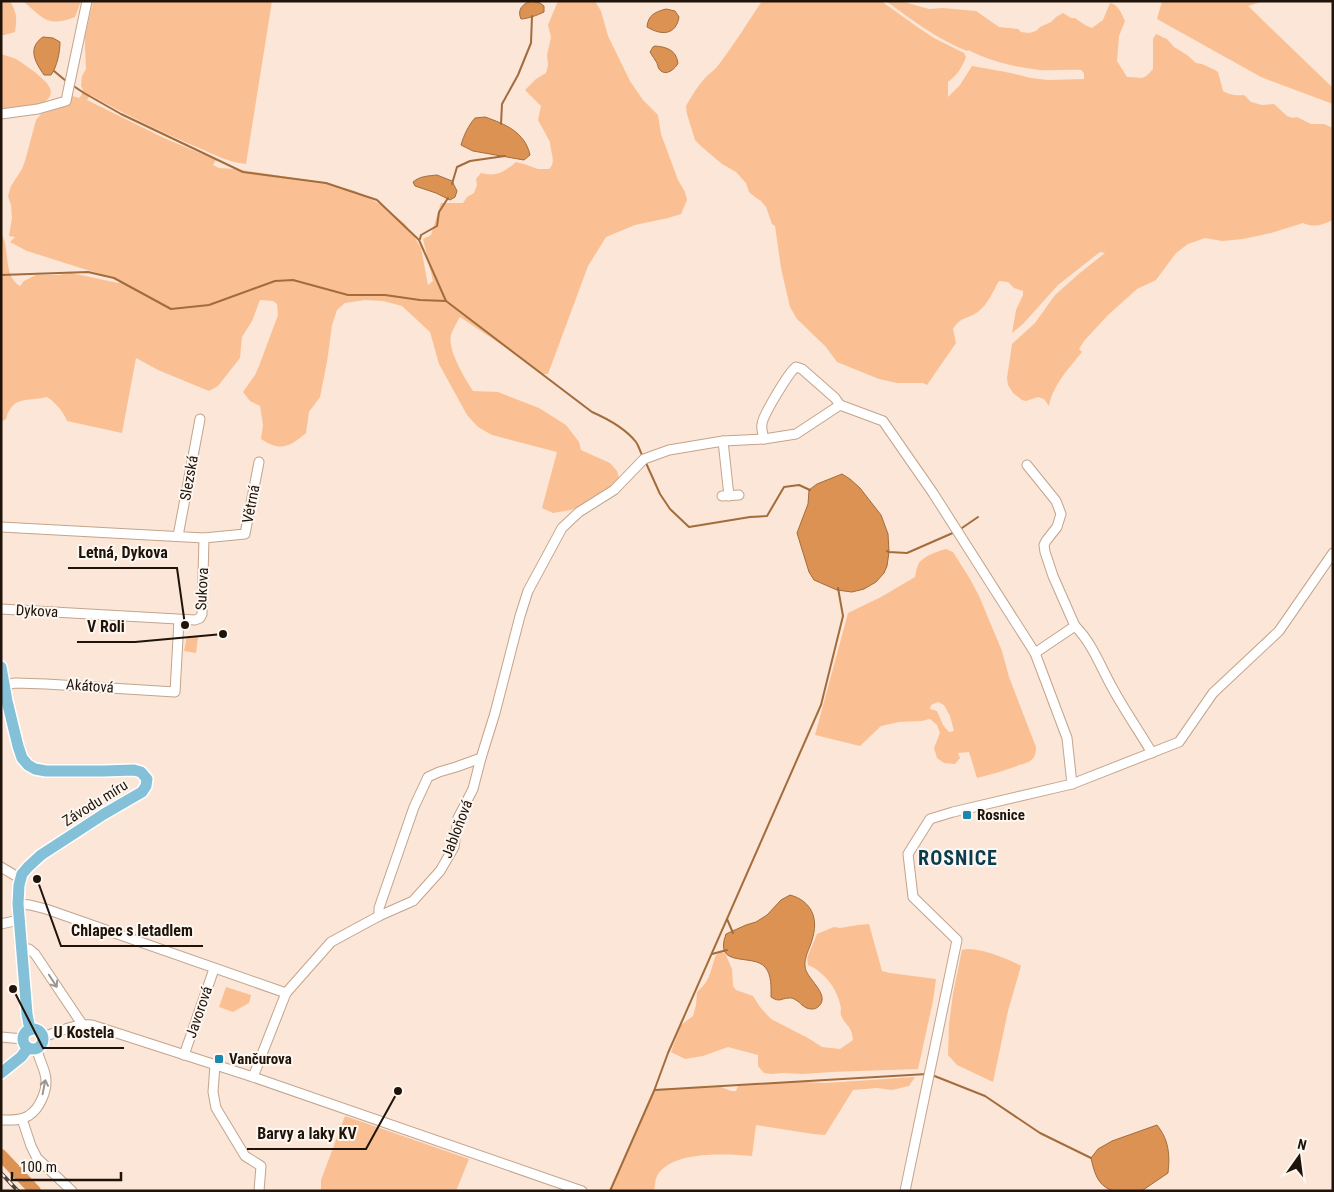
<svg xmlns="http://www.w3.org/2000/svg" width="1334" height="1192" font-family="'Roboto Condensed',sans-serif">
<rect width="100%" height="100%" fill="#fbe6d7"/>
<g fill="#fac093" fill-rule="evenodd">
<path d="M1,1H10C17,13 17,19 15,32L1,36Z"/>
<path d="M23,1H81L75,17C47,28 43,18 23,1Z"/>
<path d="M93,1H272L246,164C228,162 215,155 199,148C161,132 126,115 90,95L87,100L164,138L216,160L213,165L219,168L235,169L321,182L355,191L380,204L405,224L415,238L421,248L428,285L433,281L423,239L431,235L441,203H463L467,197L474,193L477,185L476,179L481,173C497,177 504,172 516,162L524,164L538,169H549C557,162 550,152 550,142L538,120L541,106L525,90L536,79L546,73L548,65L547,55L551,37L548,25L558,1H595L601,11L608,36L630,81L643,100L658,115L661,134L678,180L685,192L687,200L681,214L668,218L635,225L606,237L588,266L548,374H542L508,349L460,317C457,322 453,329 451,335C447,349 465,379 473,391L498,392L539,408L566,425L579,442L581,450L610,463L617,471L620,481L594,500L571,510L553,513L542,508L557,452L492,435L478,427L467,415L439,364L430,332L402,306L383,301L365,300L345,303L337,310L332,325L327,362L320,397L309,412L306,433C289,447 281,452 261,439L263,425L260,406L250,401L243,392L255,375L259,366L278,315L277,304L273,301L260,300L252,321L242,337L240,358L218,386L209,391L158,370L136,358L122,433L67,421C63,411 55,402 47,397C26,402 13,395 6,419L1,422V233C11,249 2,275 20,286L24,281L36,275H58L71,273L118,283L122,281L27,251L10,242L15,237L9,236L12,218L11,205L8,196L11,186L22,169L25,161L36,120L41,114L50,111L72,96L79,98L81,96L83,90L81,86L82,76L86,69L85,47V36Z"/>
<path d="M762,1H881L916,26L934,38L964,53L966,57C962,68 957,75 948,82V97L960,85L972,66L1011,73L1031,78L1048,80L1084,79V73L1081,70C1067,69 1053,71 1039,70C1014,67 990,61 968,50L967,51C937,39 912,20 886,1H901L929,9L943,8L976,11L999,27L1018,29L1021,32L1029,33L1036,31L1040,27L1051,22L1056,17L1063,13L1071,18H1075L1085,25L1092,28L1103,20L1110,3C1119,5 1121,13 1125,21L1119,36L1117,61L1127,77C1142,76 1141,83 1153,69V39L1156,34L1167,39L1174,47L1187,55L1196,63L1202,64L1215,70L1218,72L1223,91C1230,95 1236,96 1244,95L1251,102L1262,105L1274,104L1287,116L1293,118L1297,117L1311,124H1324L1333,128V220C1322,225 1314,228 1303,223L1271,233L1243,239L1222,241L1205,238L1188,244L1176,253L1156,280L1137,289L1108,315L1084,341L1079,349L1082,352C1069,368 1053,385 1049,406L1044,399L1038,397L1026,401L1022,400L1013,393L1008,385L1007,378L1012,344L1035,323L1055,295L1081,272L1105,253L1100,252L1058,285L1023,324L1012,333L1016,310L1023,295V291L1014,288L1008,282L999,281C993,291 988,304 979,311C968,320 962,315 953,329L956,343L927,385L923,383H897L879,379L837,362L826,347L797,319L790,307L781,268L775,226L772,224L766,207L761,201L755,197L749,192L746,183L736,172L722,164L702,147L695,140L687,114L686,106C691,97 699,84 706,77C711,72 716,69 720,63C735,43 748,22 762,1Z"/>
<polygon points="1162,1 1264,1 1248,6 1333,88 1333,104 1261,77 1157,19"/>
<path d="M1,54C6,56 12,57 16,59C23,63 29,68 36,73C46,82 60,92 43,103L1,114Z"/>
<path d="M946,549L953,552L970,579L979,596L1002,651L1009,677L1036,747C1036,753 1035,758 1030,761C1027,763 1023,764 1019,765C1005,771 991,774 977,778L969,752L958,753L960,758L955,764L944,763L937,758L934,748L940,733L937,725L930,719L921,721L899,722L881,726L860,746L815,735L848,613L881,597L915,577C916,573 916,569 918,565C921,557 938,551 946,549ZM938,702L944,705L950,716L954,731L949,732L943,725L937,711L930,709L931,705Z"/>
<polygon points="187,636 198,637 196,653 184,651"/>
<path d="M869,924L882,971L890,973L936,979L933,1001L918,1069L831,1072L803,1074L783,1073L771,1074L764,1073L758,1066V1055L728,1047L703,1056L685,1059L671,1052L681,1025L693,1016L696,1005L697,992C711,980 710,971 716,955L721,952L725,953L732,969L733,986L736,990L753,996L760,1007L771,1019L808,1038L822,1047L840,1049L853,1040C852,1025 845,1026 841,1015C840,1013 841,1010 841,1008C838,990 825,972 808,965L807,958L817,934L834,927L840,928L858,925Z"/>
<path d="M967,949C982,949 1007,958 1021,966L1008,1011L993,1082L957,1065L948,1055L949,1024L953,994L962,950Z"/>
<polygon points="226,987 251,995 249,1003 233,1012 219,1007"/>
<path d="M915,1077L909,1086L892,1090L877,1088L853,1090L825,1135L813,1134L756,1125L752,1156C727,1154 671,1150 657,1176C655,1180 655,1186 654,1191L610,1190L654,1089L721,1087L731,1091H736L738,1086L751,1084L803,1082L826,1083Z"/>
<polygon points="345,1116 469,1159 456,1191 321,1191 321,1180"/>
</g>
<g fill="#dc9252" stroke="#a36c3c">
<path d="M531,1L540,3L544,6V12C538,15 527,19 521,19C517,10 522,4 531,1Z"/>
<path d="M666,9L675,11L679,17C676,35 662,36 647,27C648,15 655,12 666,9Z"/>
<path d="M43,37L53,38L60,42C60,52 57,67 51,75H44C35,62 27,48 43,37Z"/>
<path d="M655,46C667,47 676,50 678,63C676,68 667,76 661,71C658,69 658,66 657,63C655,59 652,56 650,52L653,47Z"/>
<path d="M485,117C505,124 525,132 530,155L524,160L473,151L461,145C464,135 468,126 475,118Z"/>
<path d="M437,175L452,181L457,191L455,197L450,200L436,193L415,186L413,182C420,176 428,176 437,175Z"/>
<polygon points="842,474 850,479 860,488 881,515 888,534 889,552 887,566 884,573 876,582 864,589 852,592 837,590 814,580 809,572 797,533 808,504 809,490 817,484"/>
<path d="M790,895C812,901 819,919 812,940C810,948 804,957 805,966C805,978 831,994 819,1006C817,1008 815,1009 812,1009C808,1009 806,1008 802,1005C799,1002 793,997 789,998C781,998 780,1003 771,997C771,988 772,975 765,967C753,953 713,969 726,934L746,925L756,922L767,915L781,900Z"/>
<path d="M1157,1125C1169,1140 1170,1155 1168,1173L1143,1190L1139,1191C1132,1191 1117,1192 1111,1190C1097,1185 1094,1171 1091,1158L1098,1149L1112,1141Z"/>
</g>
<g fill="none" stroke-linecap="round" stroke-linejoin="round">
<g stroke="#a36c3c" stroke-width="2">
<polyline points="54,71 66,81"/>
<path d="M72,85L84,93L121,114L243,172L326,183L377,200L419,240L446,301L592,412C608,419 625,428 636,442C639,446 640,452 643,457"/>
<polyline points="501,124 502,104 518,75 531,43 532,16"/>
<polyline points="452,184 457,167 470,161 505,156"/>
<polyline points="420,239 421,235 437,226 439,212 448,198"/>
<polyline points="1,275 88,272 114,278 171,309 209,305 275,281 293,280 348,295 385,295 420,300 446,301"/>
<polyline points="646,463 660,494 670,509 689,527 750,517 767,516 784,487 799,485 810,490"/>
<polyline points="959,530 978,517"/>
<polyline points="887,551 889,552 907,553 955,532"/>
<polyline points="727,919 733,933"/>
<polyline points="712,954 727,950"/>
<polyline points="932,1075 985,1096 1040,1133 1091,1158"/>
<polyline points="655,1090 927,1074"/>
<polyline points="610,1191 654,1091 668,1053 821,705 843,616 838,588"/>
</g>
<polyline stroke="#dc9252" stroke-width="12" points="1,1155 35,1191"/>
<g stroke="#c3a48c" stroke-width="11">
<g id="minor">
<polyline points="1,114 38,109 66,101 87,1"/>
<path d="M764,439C763,435 761,428 762,424C763,415 789,372 796,367L802,369L835,398L840,405"/>
<polyline points="723,441 729,496"/>
<polyline points="1027,465 1056,501 1061,514 1057,527 1046,541 1044,545 1045,552 1053,576 1075,626 1035,653"/>
<polyline points="722,496 739,495"/>
<polyline points="1,527 204,538 245,534 259,462"/>
<polyline points="178,536 200,419"/>
<polyline points="1,609 195,620 200,618 202,614 204,538"/>
<path d="M1075,626C1093,644 1101,668 1113,689C1125,711 1139,731 1152,753"/>
<polyline points="5,685 15,683 46,684 175,692 179,620"/>
<polyline points="1,867 21,879"/>
<polyline points="18,904 30,905 46,909 286,993"/>
<polyline points="379,916 379,908 414,807 428,777 439,772 456,767 481,758"/>
<polyline points="1,924 19,920"/>
<polyline points="21,947 29,949 35,954 82,1024"/>
<polyline points="1,1037 23,1039"/>
<path d="M42,1037C60,1032 74,1023 92,1025L253,1077L582,1191"/>
<polyline points="184,1055 214,969"/>
<polyline points="215,1065 213,1092 216,1108 245,1156 261,1166 259,1191"/>
<polyline points="253,1077 286,993 331,942 379,916 413,901 440,871 454,847 458,818 473,789 481,758 495,713 520,616 528,591 562,528 579,512 614,490 644,459 669,450 723,441 764,439 796,434 840,405 883,421 933,493 1035,653 1067,738 1072,784"/>
<polyline points="22,1119 31,1146 37,1158 72,1191"/>
<path d="M1,1120C10,1120 20,1121 28,1116C40,1109 49,1088 45,1074C43,1065 38,1058 37,1048"/>
<polyline points="905,1191 957,940 913,897 908,854 930,819 953,812 1072,784 1179,742 1213,693 1279,631 1333,553"/>
</g>
</g>
<g stroke="#fff" stroke-width="14">
<g id="major">
<polyline points="1,667 7,701 18,746 22,758 28,765 35,769 46,771 104,771 134,770 141,772 147,779 146,786 142,792 104,814 41,855 28,867 22,874 19,885 18,904 27,1014 30,1030"/>
<circle cx="33" cy="1039" r="10"/>
<polyline points="1,1073 21,1057 28,1048"/>
</g>
</g>
<use href="#minor" stroke="#fff" stroke-width="9"/>
<use href="#major" stroke="#84c0d8" stroke-width="11"/>
<g stroke="#52443a" stroke-width="4">
<polyline id="rail" points="1,1173 18,1191"/>
</g>
<use href="#rail" stroke="#fdf7f1" stroke-width="2" stroke-dasharray="5.5" stroke-linecap="butt"/>
</g>
<defs><path id="oneway-shaft" d="M-6 0H5M1.5-3L5.5 0L1.5 3" fill="none" stroke-width="1.6" stroke-linecap="round" stroke-linejoin="round" transform="scale(1.25)"/></defs>
<g stroke="#9a9591">
<use href="#oneway-shaft" transform="translate(53 981) rotate(57)"/>
<use href="#oneway-shaft" transform="translate(44 1087) rotate(-79)"/>
</g>
<g fill="#1c88af" stroke="#fdf7f1" stroke-width="2">
<rect x="962" y="810" width="10" height="10" rx="2.5"/>
<rect x="214" y="1054" width="10" height="10" rx="2.5"/>
</g>
<g text-anchor="middle" dominant-baseline="central" stroke-width="4" stroke-linejoin="round" paint-order="stroke">
<g font-size="15" fill="#1f130a" stroke="#fdf7f1">
<text transform="translate(189 478) rotate(-80)">Slezská</text>
<text transform="translate(251 504) rotate(-79)">Větrná</text>
<text transform="translate(202 589) rotate(-87)">Sukova</text>
<text transform="translate(37 611) rotate(3)">Dykova</text>
<text transform="translate(90 686) rotate(4)">Akátová</text>
<text transform="translate(95 803) rotate(-32)">Závodu míru</text>
<text transform="translate(457 829) rotate(-69)">Jabloňová</text>
<text transform="translate(199 1012) rotate(-71)">Javorová</text>
</g>
<g font-size="15" font-weight="bold" fill="#1f130a" stroke="#fdf7f1" text-anchor="start">
<text x="977" y="815">Rosnice</text>
<text x="229" y="1059">Vančurova</text>
</g>
<g font-size="20" font-weight="bold" letter-spacing="1" fill="#0a3c4f" stroke="#fdf7f1">
<text x="958" y="858">ROSNICE</text>
</g>
</g>
<path fill="none" stroke="#1f130a" stroke-width="2" d="M185 625L177 568H68M223 634L135 642H77M37 879L61 946H203M13 989L43 1048H124M398 1091L366 1149H247"/>
<g fill="#1f130a" stroke="#fdf7f1" stroke-width="2">
<circle cx="185" cy="625" r="5"/>
<circle cx="223" cy="634" r="5"/>
<circle cx="37" cy="879" r="5"/>
<circle cx="13" cy="989" r="5"/>
<circle cx="398" cy="1091" r="5"/>
</g>
<g font-size="16" text-anchor="middle" font-weight="bold" fill="#1f130a" stroke="#fdf7f1" stroke-width="4" stroke-linejoin="round" paint-order="stroke">
<text x="123" y="558">Letná, Dykova</text>
<text x="106" y="632">V Roli</text>
<text x="132" y="936">Chlapec s letadlem</text>
<text x="84" y="1038">U Kostela</text>
<text x="307" y="1139">Barvy a laky KV</text>
</g>
<rect width="1334" height="1192" fill="none" stroke="#1f130a" stroke-width="5"/>
<g transform="translate(1299 1157) rotate(14)" stroke="#fdf7f1" stroke-width="4" paint-order="stroke">
<path d="M0-4L9 19L0 12L-9 19Z" fill="#1f130a"/>
<text y="-8" font-size="14" font-weight="bold" text-anchor="middle" fill="#1f130a">N</text>
</g>
<path d="M12 1172v8h109v-8" fill="none" stroke="#1f130a" stroke-width="2.5"/>
<text x="20" y="1172" font-size="15" fill="#1f130a" stroke="#fdf7f1" stroke-width="4" paint-order="stroke">100 m</text>
</svg>
